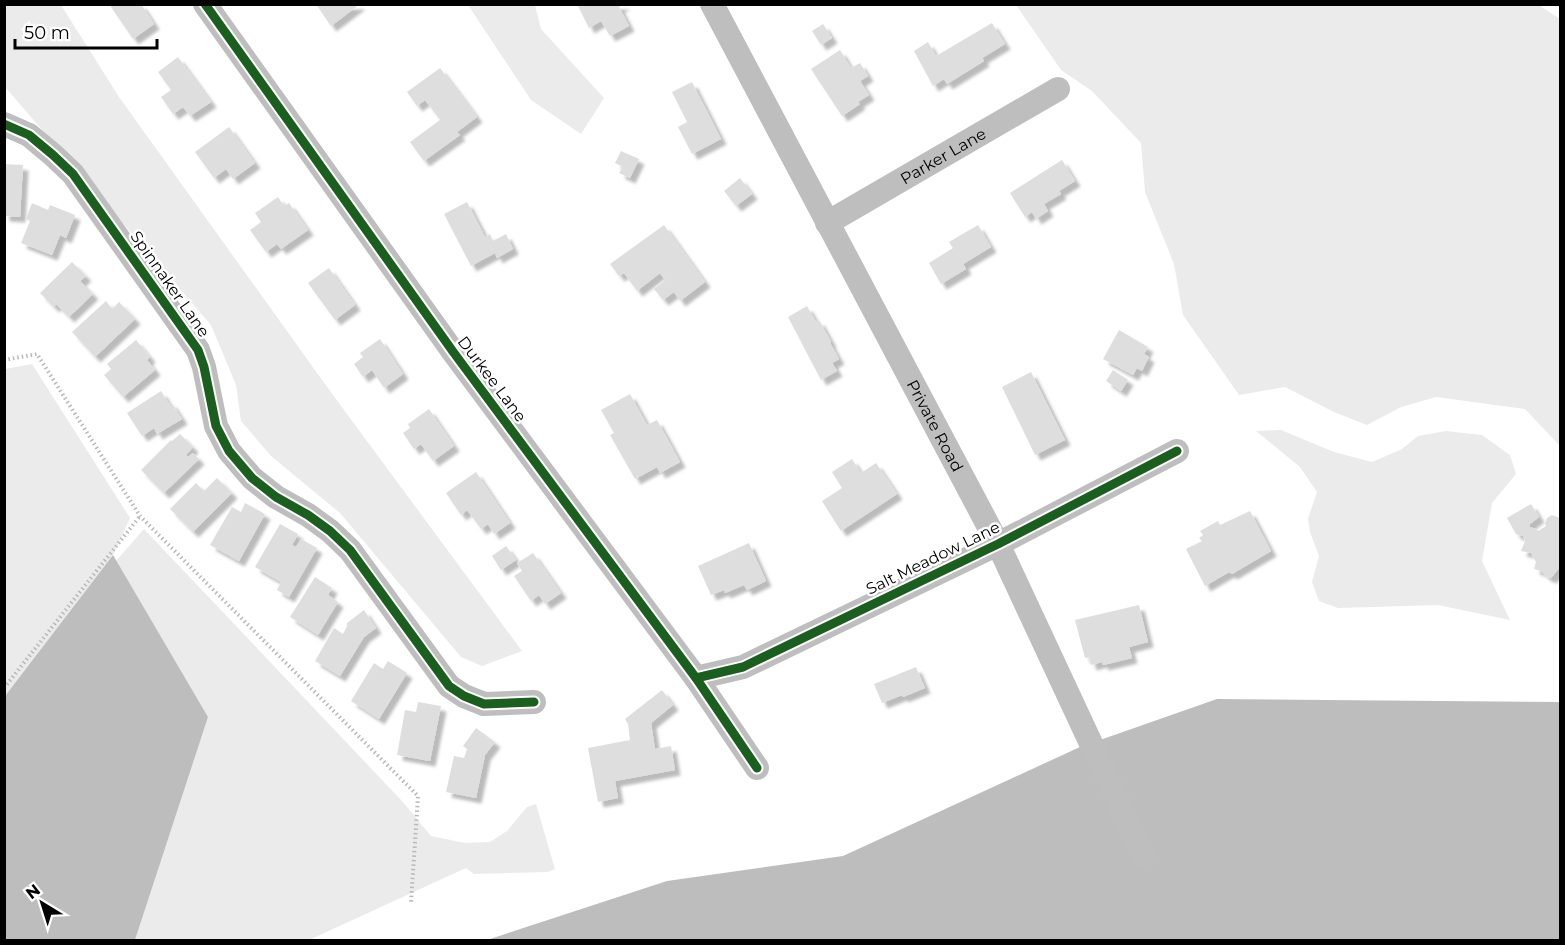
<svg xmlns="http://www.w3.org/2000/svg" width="1565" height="945" font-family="Montserrat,sans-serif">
<defs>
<filter id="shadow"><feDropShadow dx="5.5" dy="5.5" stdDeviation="1.5" flood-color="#0004"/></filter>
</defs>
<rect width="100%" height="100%" fill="#fff"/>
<g fill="#ebebeb">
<polygon points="1537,4 1560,19 1560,446 1525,409 1436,397 1401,407 1367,425 1334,412 1285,387 1239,395 1183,315 1174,264 1145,192 1141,143 1092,91 1061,70 1016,5"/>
<polygon points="4,5 61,5 119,97 330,391 522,651 482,666 461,657 340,513 271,456 241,421 236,385 211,325 5,87"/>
<polygon points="468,5 535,5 541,29 604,98 581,134 531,100"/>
<polygon points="32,364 130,518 113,555 5,696 5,369"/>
<polygon points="1281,430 1334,452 1372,462 1402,449 1418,436 1446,431 1482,435 1510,455 1516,474 1492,503 1482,561 1510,620 1438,605 1338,608 1319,601 1312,582 1319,556 1310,532 1308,519 1317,492 1300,467 1256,431"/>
<polygon points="144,529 402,801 431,836 465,843 490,842 507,831 527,807 536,804 555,869 548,872 474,874 466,868 309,940 135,940 208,717 116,561"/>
</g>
<g fill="#bdbdbd">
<polygon points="113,555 208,717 135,940 5,940 5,696"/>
<polygon points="1217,699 1560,702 1560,940 487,940 667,881 843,856 1080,747"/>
</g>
<g fill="#dedede" filter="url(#shadow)">
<polygon points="109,4 141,4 154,24 133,39"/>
<polygon points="316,4 360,4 331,26"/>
<polygon points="577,4 625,4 619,7 629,26 610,36 601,21 589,28"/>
<polygon points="992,23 1005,44 982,58 984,61 947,84 944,79 933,86 914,51 928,42 936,56"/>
<polygon points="823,24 832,38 821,45 812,31"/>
<polygon points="840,50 851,68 860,63 868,76 860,81 869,95 858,102 860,104 842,116 811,69"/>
<polygon points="178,57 211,102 190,116 183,107 173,114 161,97 171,90 158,72"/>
<polygon points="440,68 477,117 457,132 460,135 424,161 410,142 440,120 425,100 417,106 407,92"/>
<polygon points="692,82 721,139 692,154 678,127 687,122 672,92"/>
<polygon points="229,127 255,163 233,179 226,169 214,178 195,152"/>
<polygon points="621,151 639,159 630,178 619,173 623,167 615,163"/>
<polygon points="1062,160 1075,181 1059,191 1061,194 1044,204 1048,211 1036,219 1032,212 1025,217 1010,193"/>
<polygon points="4,164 23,165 20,217 4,216"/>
<polygon points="740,178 752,194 736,206 724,191"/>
<polygon points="278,197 284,206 289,203 308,230 281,249 277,244 266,252 250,230 261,222 255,213"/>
<polygon points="467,202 485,237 490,234 493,241 506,234 513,249 497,258 495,253 471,266 444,214"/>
<polygon points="32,203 48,210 50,205 75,215 66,238 60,235 52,255 21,243 30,221 26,219"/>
<polygon points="664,225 705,282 680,301 674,292 663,300 654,289 665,280 660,273 637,291 624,273 619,276 610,264"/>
<polygon points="978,225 991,247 963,264 966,269 941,284 929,263 953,248 949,242"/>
<polygon points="72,262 86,276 80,281 93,294 69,317 56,304 54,307 40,293"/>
<polygon points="329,268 355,305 335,320 308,283"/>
<polygon points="106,301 112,309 119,302 135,319 95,357 72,332"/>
<polygon points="807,306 816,322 819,320 831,342 830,343 839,359 832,363 837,371 821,380 788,317"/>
<polygon points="1119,330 1148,347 1144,354 1149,357 1142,371 1137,368 1133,375 1103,359"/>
<polygon points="380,339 403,374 384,388 372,370 363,377 354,364 363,357 360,353"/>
<polygon points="136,340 150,357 147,360 155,370 123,397 104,375 111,369 107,364"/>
<polygon points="1113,370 1128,380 1121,391 1106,381"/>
<polygon points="1031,372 1065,440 1035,455 1002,387"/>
<polygon points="161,391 169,404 171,402 182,419 157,434 154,428 142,436 127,413"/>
<polygon points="630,394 647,425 657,420 680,462 660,473 657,467 635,479 610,435 614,433 601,410"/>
<polygon points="429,409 454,446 433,461 421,444 414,449 403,433 410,428 408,424"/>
<polygon points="180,434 193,447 186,455 188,457 193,453 199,459 164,493 141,470 171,440 172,441"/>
<polygon points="852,459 861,473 876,463 897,494 841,531 822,501 842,488 832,472"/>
<polygon points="476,472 510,523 494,534 488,524 481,529 467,510 461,515 446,493"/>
<polygon points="217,478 232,493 193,532 170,509 196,483 204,491"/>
<polygon points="245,503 265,514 239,561 210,545 232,507 241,512"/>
<polygon points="1531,504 1539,517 1530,524 1530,527 1536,529 1538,531 1546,526 1545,524 1547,518 1552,515 1560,518 1560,567 1551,578 1546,576 1541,571 1534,569 1536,562 1531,553 1521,551 1525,541 1523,536 1516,534 1507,518"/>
<polygon points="1250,511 1271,551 1232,574 1229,572 1205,586 1186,549 1202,541 1199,538 1203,535 1200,531 1218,521 1220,525"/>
<polygon points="280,524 298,534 292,545 296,547 301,539 317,548 289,597 277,590 281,582 255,567"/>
<polygon points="749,543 766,581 747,590 744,585 725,593 724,590 711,595 698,566"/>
<polygon points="506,546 516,560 501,570 492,556"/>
<polygon points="533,553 561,593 545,604 539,595 531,601 514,576 522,571 517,563"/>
<polygon points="315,577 332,588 328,595 338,602 318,635 290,617"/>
<polygon points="1139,605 1148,642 1129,647 1132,658 1103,665 1102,662 1091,665 1089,657 1085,658 1075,620"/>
<polygon points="364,610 376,628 364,637 340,676 315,661 334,628 343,634 347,626 347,623"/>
<polygon points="388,661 407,673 379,719 351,701 374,663 383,669"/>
<polygon points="916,667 925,688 903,697 902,695 882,703 874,684"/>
<polygon points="662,690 673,705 651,723 655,749 671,746 675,770 615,781 618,798 598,802 588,748 630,740 628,724 625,719"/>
<polygon points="418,702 441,706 430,761 397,755 405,710 416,712"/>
<polygon points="476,728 495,742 485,755 476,798 446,792 454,756 464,758 467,749 463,746"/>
</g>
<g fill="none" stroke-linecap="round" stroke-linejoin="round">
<g stroke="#b9b9b9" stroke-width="4" stroke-dasharray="1.5 3" stroke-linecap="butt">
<polyline points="4,360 37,354 140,516 418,796 411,903"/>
<polyline points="4,688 140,516"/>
</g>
<g stroke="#bebebe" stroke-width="24">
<polyline points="205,4 454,353 696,678 757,768"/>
<path id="s1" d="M712,4L998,544L1143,855"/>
<polyline points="4,124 29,135 53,155 73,174 198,350 204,367 216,426 229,451 252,478 276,497 308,515 330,531 350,550 449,686 464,696 484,704 534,702"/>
<path id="s2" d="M827,223L1058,89"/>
<polyline points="696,678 743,667 998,544 1177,451"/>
</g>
<g stroke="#fff" stroke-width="13">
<g id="cycleway">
<polyline points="205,4 454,353 696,678 757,768"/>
<polyline points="4,124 29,135 53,155 73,174 198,350 204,367 216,426 229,451 252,478 276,497 308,515 330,531 350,550 449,686 464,696 484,704 534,702"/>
<polyline points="696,678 743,667 998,544 1177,451"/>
</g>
</g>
<use href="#cycleway" stroke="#1b5e20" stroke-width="9"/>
</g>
<g text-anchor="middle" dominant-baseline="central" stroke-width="5" stroke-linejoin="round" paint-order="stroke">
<g font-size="16" fill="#000" stroke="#fff">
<text stroke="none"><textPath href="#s2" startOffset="134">Parker Lane</textPath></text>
<text transform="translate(170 284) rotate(55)">Spinnaker Lane</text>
<text transform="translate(492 379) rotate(53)">Durkee Lane</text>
<text stroke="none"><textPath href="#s1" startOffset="477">Private Road</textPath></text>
<text transform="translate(933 558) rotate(-26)">Salt Meadow Lane</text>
</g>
</g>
<rect width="1565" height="945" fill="none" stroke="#000000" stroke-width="12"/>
<g transform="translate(42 903) rotate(322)" stroke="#ffffff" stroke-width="4.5" paint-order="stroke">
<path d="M0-4.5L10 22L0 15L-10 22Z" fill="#000000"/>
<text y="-9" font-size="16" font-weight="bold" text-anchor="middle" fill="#000000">N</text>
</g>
<path d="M15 39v9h142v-9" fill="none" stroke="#000000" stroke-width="3"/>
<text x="24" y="39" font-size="18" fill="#000000" stroke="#ffffff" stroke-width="4.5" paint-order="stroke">50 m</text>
</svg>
